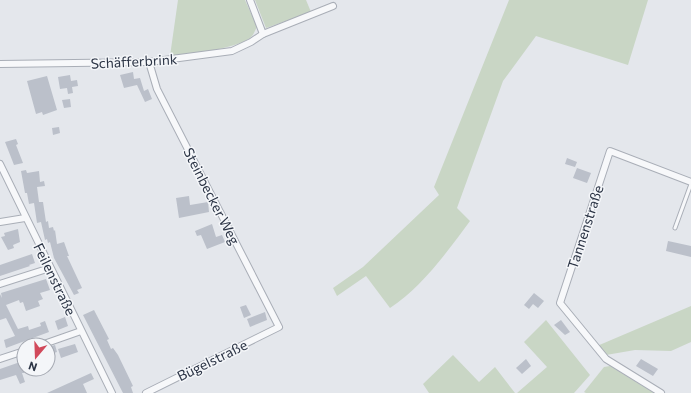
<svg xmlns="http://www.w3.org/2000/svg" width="691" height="393" font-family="Commissioner,sans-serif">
<rect width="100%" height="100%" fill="#e4e7ec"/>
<g fill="#c9d6c5">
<path d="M178,0H245L257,27C255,30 254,34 252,36C242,48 187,55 170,56Z"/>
<polygon points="255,0 306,0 311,12 266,28"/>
<path d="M509,0H648L628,65L536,36L503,81L457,208L470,221C448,251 421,288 390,308L366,276L337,296L333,288L363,267L439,195L434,187Z"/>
<polygon points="691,306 691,342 671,351 635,350 606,355 597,346"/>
<polygon points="546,320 590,375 574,393 517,393 547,367 524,342"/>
<polygon points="453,355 479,382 495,367 515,393 429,393 423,384"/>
<polygon points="610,366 654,393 586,393 584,392 604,367"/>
</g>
<g fill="#bbc0ca">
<polygon points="133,72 134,79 140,78 144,91 148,89 152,99 145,102 137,85 124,88 120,75"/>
<polygon points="70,75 71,81 77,80 78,86 72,87 73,93 68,94 67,88 60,89 58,77"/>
<polygon points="47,76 57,110 43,115 42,112 36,114 27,81"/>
<polygon points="70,99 71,107 64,108 62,100"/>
<polygon points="59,127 60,133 53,135 52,128"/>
<polygon points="16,139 18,144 16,145 23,163 14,165 5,142"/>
<polygon points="567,158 577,162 575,167 565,164"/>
<polygon points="577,168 591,173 587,183 573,178"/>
<polygon points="26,170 27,173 39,171 40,182 44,181 45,186 37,187 39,202 43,202 46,222 48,221 49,228 53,227 54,231 55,230 57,244 64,242 69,256 67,256 82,288 77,290 79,293 74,295 54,258 50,242 48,243 47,239 45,240 41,222 37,223 34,203 29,204 27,193 25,193 21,171"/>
<polygon points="189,196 190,205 208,202 209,212 179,218 176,198"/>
<polygon points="212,224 216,237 222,235 225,242 207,249 201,235 197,236 195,231"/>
<polygon points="18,229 20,242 13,245 14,248 8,250 1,237 5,236 4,233"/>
<polygon points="668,241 691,246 691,257 666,251"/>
<polygon points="32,254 35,263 29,265 30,266 0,276 0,265"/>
<polygon points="46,279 50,290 40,293 43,299 38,301 40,306 26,311 23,302 20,303 19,300 6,305 18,329 28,326 29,330 41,326 40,323 45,321 49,332 6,348 4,340 15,336 6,318 0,320 0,294 2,298 1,293"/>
<polygon points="534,293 544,301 538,308 533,304 529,309 524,305"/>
<polygon points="246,305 251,315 244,318 240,307"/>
<polygon points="94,310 109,339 107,340 111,349 113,348 118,355 133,386 131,387 133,393 123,393 83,315"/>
<polygon points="265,312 267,320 250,327 247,319"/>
<polygon points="65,317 68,326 58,330 55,321"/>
<polygon points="561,320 570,332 565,335 554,325"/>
<polygon points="75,344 78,352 61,358 58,349"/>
<polygon points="55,345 57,352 48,355 48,347"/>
<polygon points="526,359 531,366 522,374 516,368"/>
<polygon points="641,359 658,369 653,376 636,366"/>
<polygon points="23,361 24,373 22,373 25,382 20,384 16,375 0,380 0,369"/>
<polygon points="91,373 94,379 83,384 87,393 47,393"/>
</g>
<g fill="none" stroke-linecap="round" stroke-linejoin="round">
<g stroke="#a9aeb7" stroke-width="5">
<polyline id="lane" points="675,228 691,184"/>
</g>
<g stroke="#a9aeb7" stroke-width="8">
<g id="street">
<polyline points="250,0 263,34"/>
<polyline points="0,64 149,62 232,51 251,42 263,34 333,6"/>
<polyline points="0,164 112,393"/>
<polyline points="0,222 25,218"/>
<polyline points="0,284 50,268"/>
<polyline points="41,345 81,331"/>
<polyline points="0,359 24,351"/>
<polyline points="146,393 279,327 157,89 149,62"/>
<polyline points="661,393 606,359 560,303 610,151 691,182"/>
</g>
</g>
<use href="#lane" stroke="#f7f8fa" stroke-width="3"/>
<use href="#street" stroke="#f7f8fa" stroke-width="6"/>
</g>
<g text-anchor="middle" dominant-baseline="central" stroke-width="3" stroke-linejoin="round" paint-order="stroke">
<g font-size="14" fill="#2b3445" stroke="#f4f6f9">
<text transform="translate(134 61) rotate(-3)">Schäfferbrink</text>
<text transform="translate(212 196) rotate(63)">Steinbecker Weg</text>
<text transform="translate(585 227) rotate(-72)">Tannenstraße</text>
<text transform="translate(55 279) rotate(64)">Feilenstraße</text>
<text transform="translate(212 360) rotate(-26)">Bügelstraße</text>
</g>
</g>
<g transform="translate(36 357) rotate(199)"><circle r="19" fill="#f4f6f9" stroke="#a4a8b1"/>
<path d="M0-3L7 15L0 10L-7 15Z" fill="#d1495b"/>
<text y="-6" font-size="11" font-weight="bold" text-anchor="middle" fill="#2b3445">N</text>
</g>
</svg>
